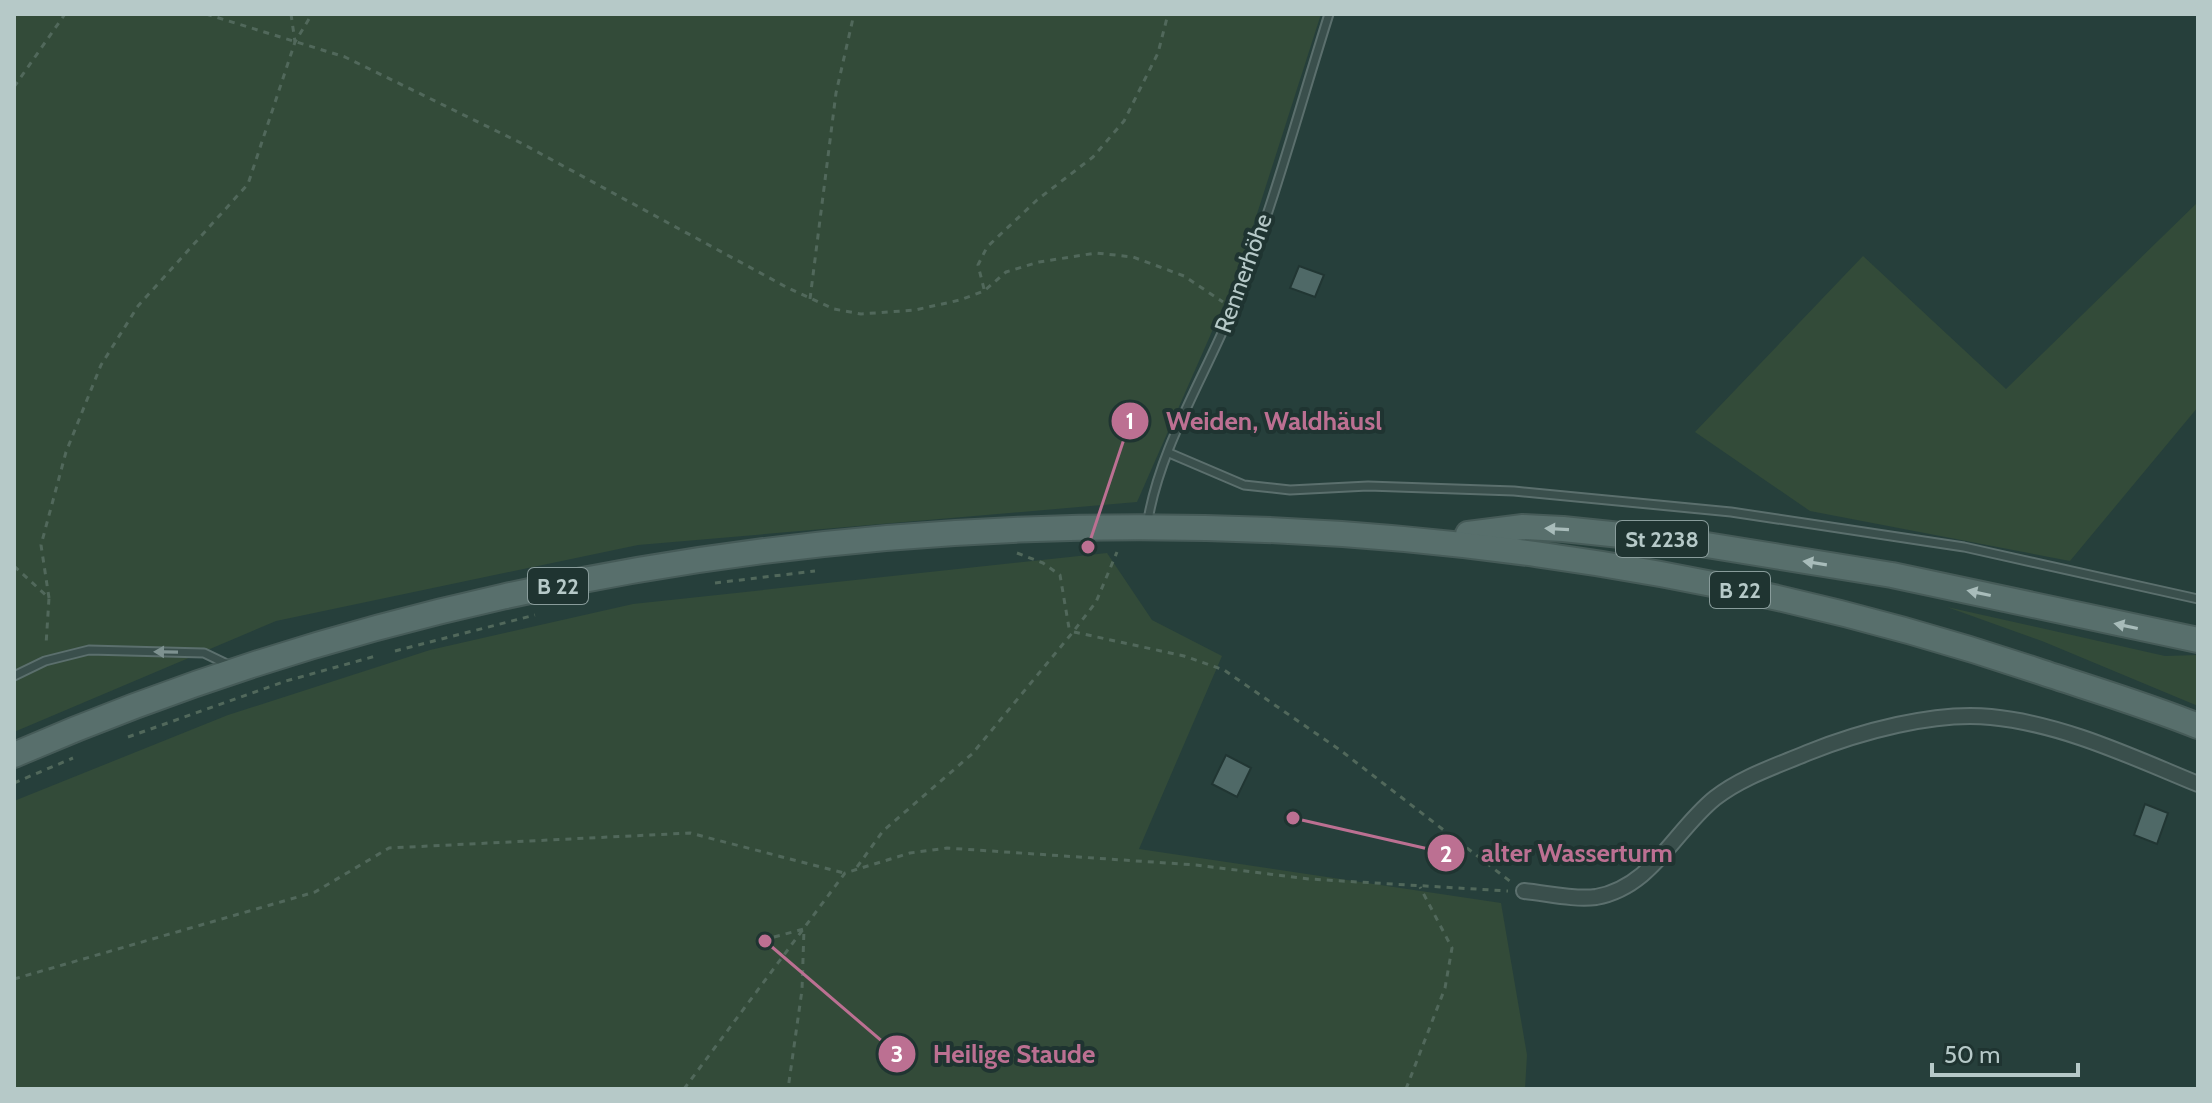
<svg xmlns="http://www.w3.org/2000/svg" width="2212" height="1103" font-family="Cabin,sans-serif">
<rect width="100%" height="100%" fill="#263f3b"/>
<g fill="#334b39">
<polygon points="14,14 1321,14 1239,270 1137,502 638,545 276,621 14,732"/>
<polygon points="2198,202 2198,407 2070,561 1810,511 1695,432 1863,256 2006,389"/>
<polygon points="1107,553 1152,620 1222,656 1139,849 1501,903 1527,1055 1525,1089 14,1089 14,801 228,715 430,650 633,604"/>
<polygon points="1947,607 2165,656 2198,655 2198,706 2042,641"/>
</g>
<g fill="#4f6967" stroke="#213633" stroke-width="2">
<polygon points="1299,266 1324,275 1315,297 1290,288"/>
<polygon points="1226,755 1251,768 1237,797 1212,784"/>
<polygon points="2145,804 2168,813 2157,844 2134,835"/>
</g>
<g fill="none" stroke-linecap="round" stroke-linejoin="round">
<g stroke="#5b6f6d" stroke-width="11">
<g id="service">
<polyline points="1169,453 1244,485 1290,490 1368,486 1514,491 1731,512 1964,547 2198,599"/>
<path d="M1147,526C1158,451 1203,380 1232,310C1271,215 1298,112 1329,14"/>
<polyline points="14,676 45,661 89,650 204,653 231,666"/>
</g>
</g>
<g stroke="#5b6f6d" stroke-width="18">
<path id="minor" d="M1524,891C1546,893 1574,900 1596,897C1652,887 1674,831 1715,798C1742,777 1776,766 1807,753C1859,732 1935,711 1991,717C2063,724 2132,757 2198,784"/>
</g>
<g stroke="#465b58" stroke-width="28">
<g id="primary">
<polyline points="1468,534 1523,527 1563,529 1688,542 1892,575 2198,640"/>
<path d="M14,755C639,483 1393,454 2038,671C2092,689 2146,705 2198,726"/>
</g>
</g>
<g stroke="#51685b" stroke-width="3" stroke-dasharray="6 6" stroke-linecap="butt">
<polyline points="206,14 345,57 521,143 788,288 834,309 861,314 915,310 960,300 984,291 1006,272 1039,262 1096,253 1133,257 1184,276 1223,302"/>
<polyline points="291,14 295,42"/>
<polyline points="14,87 65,14"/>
<polyline points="984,289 978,265 987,247 1037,200 1093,157 1124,121 1158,53 1168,14"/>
<polyline points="810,299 836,93 854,14"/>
<polyline points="1017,553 1043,563 1060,575 1069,628 1073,632"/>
<polyline points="14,566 49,598 46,645"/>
<polyline points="715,583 815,571"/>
<polyline points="49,598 41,545 66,452 101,365 138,306 248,184 295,42 312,14"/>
<polyline points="1074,632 1184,656 1224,670 1340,750 1511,882"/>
<polyline points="395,651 535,615"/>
<polyline points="128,737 286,681 376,656"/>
<polyline points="14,783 73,758"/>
<polyline points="857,867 883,831 972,754 1073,632 1096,602 1117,552"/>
<polyline points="774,937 804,929 802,990 788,1089"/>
<polyline points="14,979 315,892 389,848 690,833 844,873"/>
<polyline points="684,1089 845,873 910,853 947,848 1196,865 1309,879 1508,891"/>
<polyline points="1406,1089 1445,988 1452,948 1420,887"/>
</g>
<use href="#service" stroke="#3a4f4c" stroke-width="7"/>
<use href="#minor" stroke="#3a4f4c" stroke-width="14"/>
<use href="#primary" stroke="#586f6c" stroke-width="24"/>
</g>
<defs><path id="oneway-solid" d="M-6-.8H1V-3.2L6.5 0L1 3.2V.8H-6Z" transform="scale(2)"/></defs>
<g fill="#a8bcba">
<use href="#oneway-solid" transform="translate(1557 529) rotate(-177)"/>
<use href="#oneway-solid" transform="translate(1815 563) rotate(-171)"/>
<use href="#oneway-solid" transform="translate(1979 593) rotate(-168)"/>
<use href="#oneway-solid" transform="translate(2126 626) rotate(-168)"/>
</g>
<use fill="#7e9290" href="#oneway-solid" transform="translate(166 652) rotate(-179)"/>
<g text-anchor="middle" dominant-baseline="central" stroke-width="8" stroke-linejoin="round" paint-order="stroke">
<g fill="#1f3431" stroke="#899c9b" stroke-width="2">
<rect x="1616" y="521" width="92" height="36" rx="6"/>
<rect x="528" y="568" width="60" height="36" rx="6"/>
<rect x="1710" y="572" width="60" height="36" rx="6"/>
</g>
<g font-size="22" font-weight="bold" fill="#b6c9c8">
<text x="1662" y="539">St 2238</text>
<text x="558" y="586">B 22</text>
<text x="1740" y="590">B 22</text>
</g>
<g font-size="24" fill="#b6c9c8" stroke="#1f3431">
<text transform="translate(1243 273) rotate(-70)">Rennerhöhe</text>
</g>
</g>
<path fill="none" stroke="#bc7092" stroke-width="3" d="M1088 547L1130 421M1293 818L1446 853M765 941L897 1054"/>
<g fill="#bc7092" stroke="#1f3431" stroke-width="3">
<circle cx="1088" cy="547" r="8"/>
<circle cx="1293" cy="818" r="8"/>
<circle cx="765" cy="941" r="8"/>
<circle cx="1130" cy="421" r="20"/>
<circle cx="1446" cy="853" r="20"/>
<circle cx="897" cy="1054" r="20"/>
</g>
<g font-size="24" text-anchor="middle" font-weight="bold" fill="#fff">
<text x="1130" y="429">1</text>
<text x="1446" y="862">2</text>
<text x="897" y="1062">3</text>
</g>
<g font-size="26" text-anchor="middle" font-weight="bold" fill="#bc7092" stroke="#1f3431" stroke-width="8" stroke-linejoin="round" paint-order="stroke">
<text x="1274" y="430">Weiden, Waldhäusl</text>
<text x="1577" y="862">alter Wasserturm</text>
<text x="1014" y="1063">Heilige Staude</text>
</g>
<rect width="2212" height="1103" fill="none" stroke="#b6c9c8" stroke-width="32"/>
<path d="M1932 1063v12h146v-12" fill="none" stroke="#b6c9c8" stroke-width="4"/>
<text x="1944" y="1063" font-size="24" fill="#b6c9c8" stroke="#1f3431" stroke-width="6" paint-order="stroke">50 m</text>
</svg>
